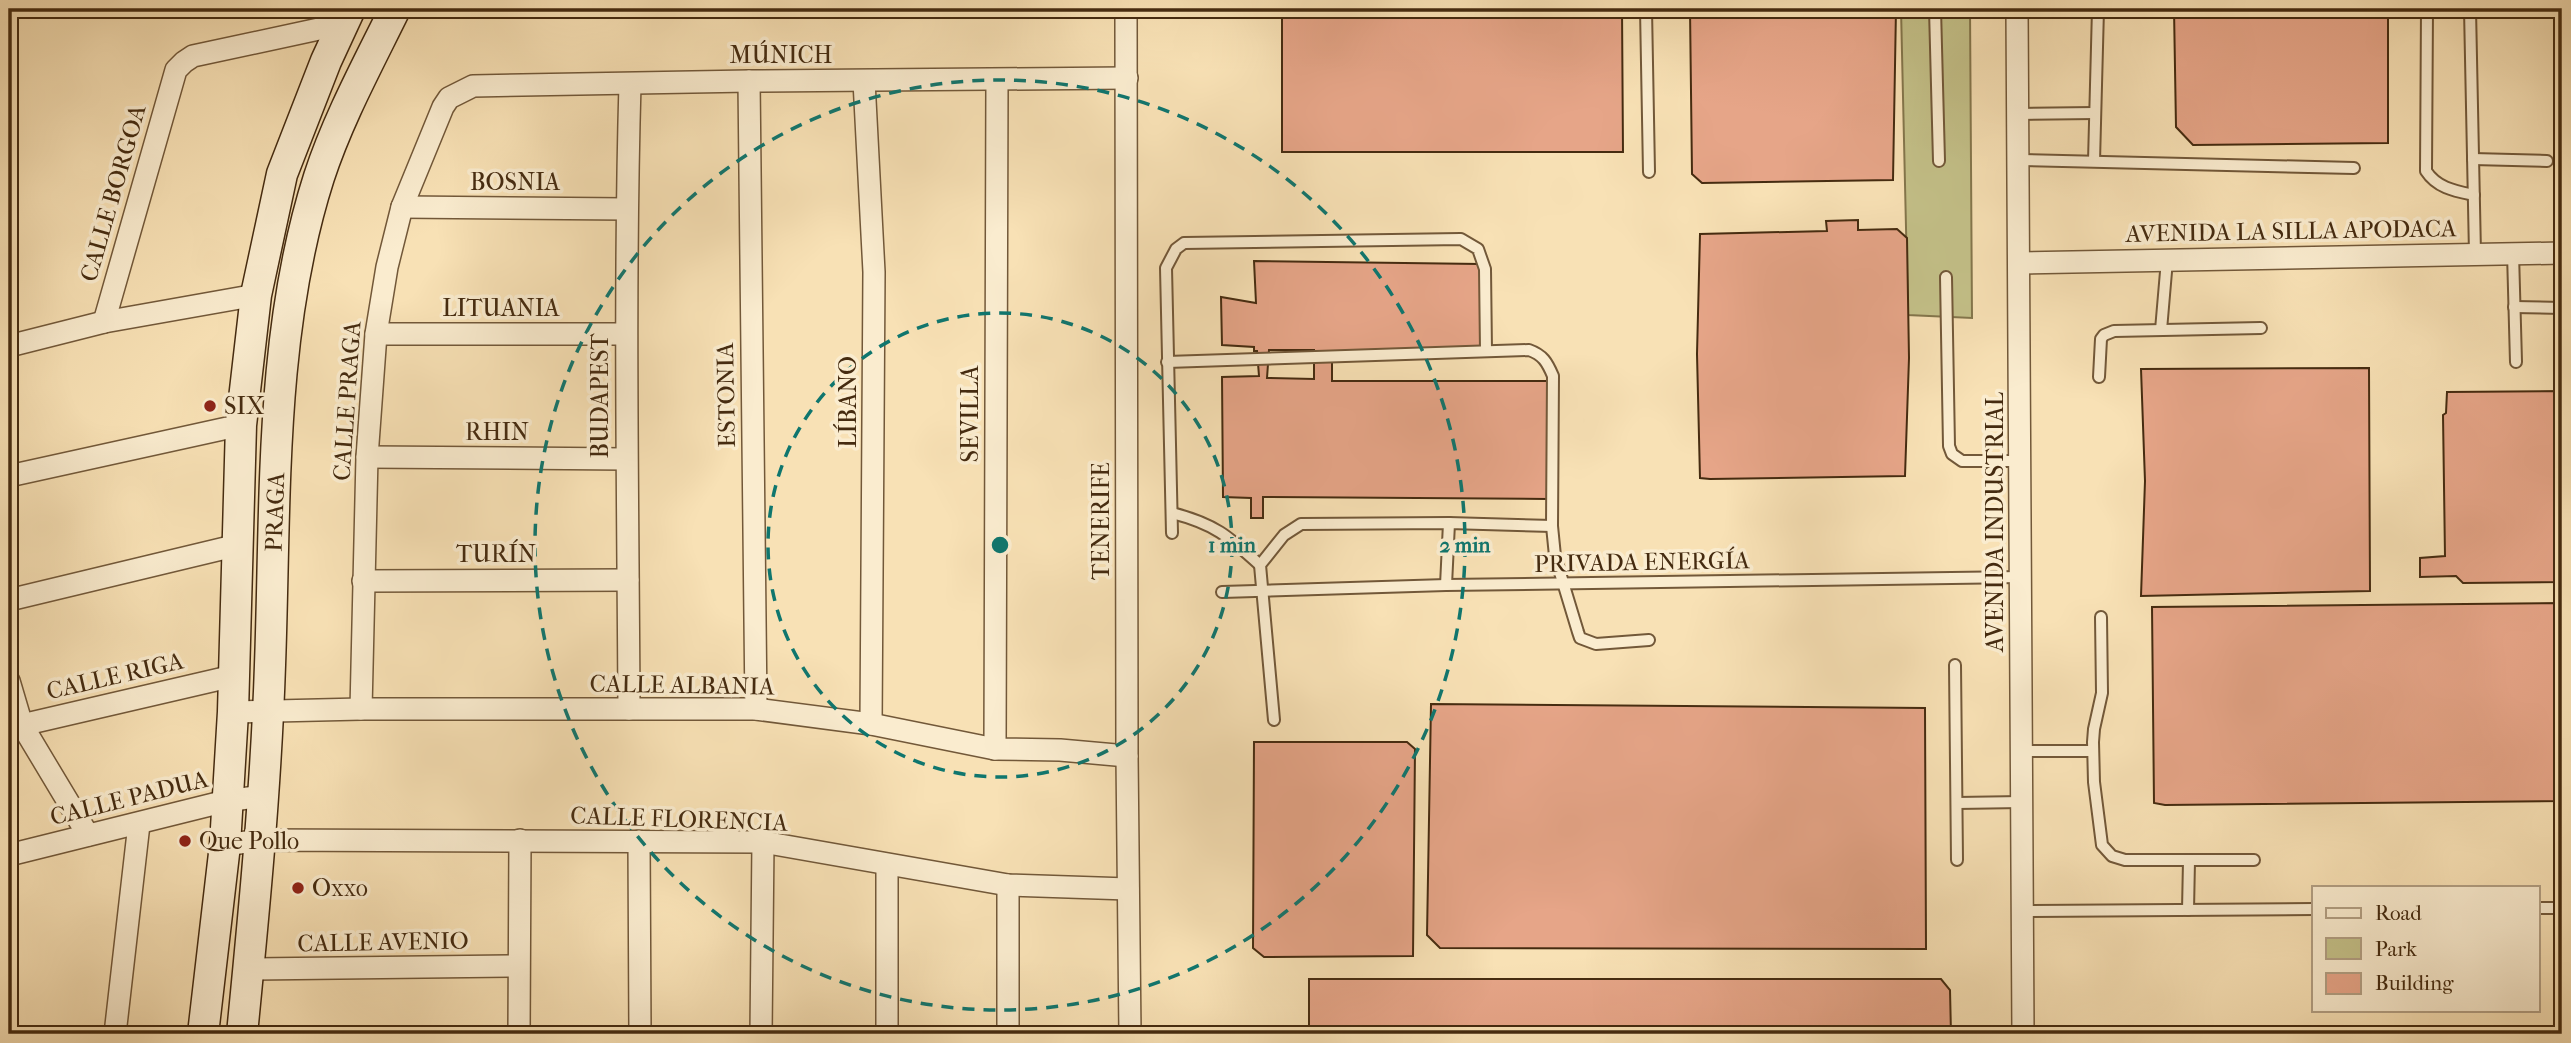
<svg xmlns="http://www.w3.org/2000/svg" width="2571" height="1043" font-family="'IM FELL French Canon',serif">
<rect width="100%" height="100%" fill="#f8e1b5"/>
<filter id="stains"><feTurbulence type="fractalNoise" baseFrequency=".00286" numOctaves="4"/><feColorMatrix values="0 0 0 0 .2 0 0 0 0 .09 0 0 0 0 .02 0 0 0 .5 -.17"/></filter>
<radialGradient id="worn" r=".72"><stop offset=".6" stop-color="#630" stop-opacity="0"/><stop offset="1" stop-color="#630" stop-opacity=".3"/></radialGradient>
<polygon fill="#c4c189" stroke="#84764c" stroke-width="2" points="1901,9 1970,9 1972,318 1908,315"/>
<g fill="#e6a588" stroke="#452b10" stroke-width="2" fill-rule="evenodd">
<polygon points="1282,9 1622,9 1623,152 1282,152"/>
<polygon points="1690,9 1896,9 1893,180 1702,183 1692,174"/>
<polygon points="2174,9 2388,9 2388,143 2193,145 2176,127"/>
<polygon points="2560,9 2562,9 2562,192"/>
<polygon points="1858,220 1858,230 1897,229 1907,238 1909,358 1905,476 1710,479 1700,478 1697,354 1700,234 1827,231 1826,221"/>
<path d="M1254,261L1480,264L1482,307L1480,351H1332V381H1547L1550,437L1548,499L1263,497V518H1251V498L1223,497L1222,377L1259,376L1257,351H1254V347L1222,345L1221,297L1256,303ZM1269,350H1314V379L1267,378Z"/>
<polygon points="2369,368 2370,591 2141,596 2145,481 2141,369"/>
<polygon points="2562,391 2562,582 2463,583 2456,576 2420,577 2420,558 2445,556 2443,415 2446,413 2447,392"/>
<polygon points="2562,603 2562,801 2165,805 2154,803 2152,607"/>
<polygon points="1431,704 1925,708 1926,949 1440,948 1427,935"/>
<polygon points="1254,742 1407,742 1415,749 1413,956 1264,957 1253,948"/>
<polygon points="1309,979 1941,979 1950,990 1951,1034 1309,1034"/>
</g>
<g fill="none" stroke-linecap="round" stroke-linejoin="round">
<g stroke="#725839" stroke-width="14">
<g id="lane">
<polyline points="1646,9 1649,172"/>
<polyline points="1935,9 1939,161"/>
<path d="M2427,9L2426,171C2437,188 2455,191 2474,195"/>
<polyline points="2470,9 2475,254"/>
<polyline points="2018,114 2095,113"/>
<polyline points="2473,159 2547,161"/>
<polyline points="2019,160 2354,168"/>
<polyline points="2094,161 2098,9"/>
<polyline points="2513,253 2516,362"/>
<polyline points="1946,277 1949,446 1952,454 1962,461 2021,461"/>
<polyline points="2514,307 2562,308"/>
<polyline points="2161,330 2167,260"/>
<path d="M1167,362L1529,350C1543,355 1547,362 1553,376L1552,526L1555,556L1578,632L1580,638L1596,644L1649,640"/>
<polyline points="2099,377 2101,339 2104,335 2114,331 2261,328"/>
<path d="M1172,513C1215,524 1228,536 1260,565"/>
<polyline points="1172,533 1166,268 1176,249 1184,243 1461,239 1478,249 1485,269 1486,351"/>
<polyline points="1446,585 1449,523"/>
<polyline points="1222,592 1446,585 2021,577"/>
<polyline points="2101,617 2102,693 2094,729 2093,742 2094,782 2102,845 2112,856 2125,860 2254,860"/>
<polyline points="1955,665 1957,860"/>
<polyline points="1274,720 1260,565 1284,535 1301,524 1449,523 1552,526"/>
<polyline points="2022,751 2093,751"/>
<polyline points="1957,803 2022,802"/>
<polyline points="2538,908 2562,908"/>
<polyline points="2188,910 2189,861"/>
<polyline points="2022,911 2314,909"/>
</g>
</g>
<g stroke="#725839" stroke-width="24">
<g id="street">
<polyline points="1126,9 1127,756 1130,1034"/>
<polyline points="2017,9 2023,1034"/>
<polyline points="749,81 756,709"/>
<polyline points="864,81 874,272 871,724"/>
<polyline points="402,207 627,209"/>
<polyline points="2020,263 2562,253"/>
<polyline points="104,322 176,70 184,62 193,56 342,24"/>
<polyline points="376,334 626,334"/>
<polyline points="9,346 104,322 256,295"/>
<polyline points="367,457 626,459"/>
<polyline points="9,476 241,425"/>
<polyline points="363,581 628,580"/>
<polyline points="9,600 238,545"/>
<polyline points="9,681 22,725 88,835"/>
<polyline points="361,709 367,457 376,334 387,267 402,207 443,107 449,98 473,86 749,81 1127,78"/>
<path d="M629,709C628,500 624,292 630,84"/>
<polyline points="233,712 361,709 756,709 871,724 995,749 1060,750 1127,756"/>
<polyline points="9,728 233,676"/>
<polyline points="995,749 997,80"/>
<polyline points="639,841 640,1034"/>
<polyline points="225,845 260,840 763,842 1008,885 1128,889"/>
<polyline points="9,855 226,801 263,796"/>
<polyline points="887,865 887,1034"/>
<polyline points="1008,885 1008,1034"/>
<polyline points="248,969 518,966"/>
<polyline points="115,1034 139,824"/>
<polyline points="519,1034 520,840"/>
<polyline points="761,1034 763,842"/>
</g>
</g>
<g stroke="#452b10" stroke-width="33">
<g id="secondary">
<polyline points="203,1034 225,845 233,712 241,425 256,295 282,174 326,61 350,9"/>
<path d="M242,1034C254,912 266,788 270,665C276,503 269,333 319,177C338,119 368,64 395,9"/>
</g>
</g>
<use href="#lane" stroke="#faeccf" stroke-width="10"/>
<use href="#street" stroke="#faeccf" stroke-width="21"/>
<use href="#secondary" stroke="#faeccf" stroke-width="30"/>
</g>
<g fill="none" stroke="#0f766e" stroke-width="3.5" stroke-dasharray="12 9">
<circle cx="1000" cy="545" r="232"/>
<circle cx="1000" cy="545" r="465"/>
</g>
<g fill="#8f2418" stroke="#faeccf" stroke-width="2.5">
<circle cx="210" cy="406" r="7"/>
<circle cx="185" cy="841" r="7"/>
<circle cx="298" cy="888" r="7"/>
</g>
<g text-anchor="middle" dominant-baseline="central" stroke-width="7" stroke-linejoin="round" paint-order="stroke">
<g font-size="24" fill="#452b10" stroke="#faeccf">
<text x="781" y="55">MÚNICH</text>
<text x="515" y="182">BOSNIA</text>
<text transform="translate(113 193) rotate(-74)">CALLE BORGOA</text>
<text transform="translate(2291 231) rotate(-1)">AVENIDA LA SILLA APODACA</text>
<text x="501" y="308">LITUANIA</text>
<text transform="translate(726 395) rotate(-91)">ESTONIA</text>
<text transform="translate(600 396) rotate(-90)">BUDAPEST</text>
<text transform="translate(347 401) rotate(-86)">CALLE PRAGA</text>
<text transform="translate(848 402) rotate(-90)">LÍBANO</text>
<text transform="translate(970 414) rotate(-90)">SEVILLA</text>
<text x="497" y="432">RHIN</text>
<text transform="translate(275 512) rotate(-88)">PRAGA</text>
<text transform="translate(1101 521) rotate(-90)">TENERIFE</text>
<text transform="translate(1995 522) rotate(-90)">AVENIDA INDUSTRIAL</text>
<text x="496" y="554">TURÍN</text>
<text transform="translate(1642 562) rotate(-1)">PRIVADA ENERGÍA</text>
<text transform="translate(115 676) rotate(-13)">CALLE RIGA</text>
<text transform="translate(682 685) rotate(1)">CALLE ALBANIA</text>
<text transform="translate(129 798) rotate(-14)">CALLE PADUA</text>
<text transform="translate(679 819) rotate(2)">CALLE FLORENCIA</text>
<text transform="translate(383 942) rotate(-1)">CALLE AVENIO</text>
</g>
<g font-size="24" fill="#452b10" stroke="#faeccf" text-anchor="start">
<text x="224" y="406">SIX</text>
<text x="199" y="841">Que Pollo</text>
<text x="312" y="888">Oxxo</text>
</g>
</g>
<circle cx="1000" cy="545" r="10" fill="#0f766e" stroke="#faeccf" stroke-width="3.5"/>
<g font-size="21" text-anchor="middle" font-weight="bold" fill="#0f766e" stroke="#faeccf" stroke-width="7" stroke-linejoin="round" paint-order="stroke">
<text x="1232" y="552">1 min</text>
<text x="1465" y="552">2 min</text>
</g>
<rect width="2571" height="1043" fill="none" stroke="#f8e1b5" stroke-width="35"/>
<rect x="10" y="10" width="2550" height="1022" fill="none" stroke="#452b10" stroke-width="3.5"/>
<rect x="18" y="18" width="2536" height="1008" fill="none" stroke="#452b10" stroke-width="2"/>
<rect x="2312" y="886" width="228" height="126" fill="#faeccf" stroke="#b29f83" stroke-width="2"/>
<rect x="2326" y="908" width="35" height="10" fill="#faeccf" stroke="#b29f83" stroke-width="2"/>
<text x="2375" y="920" font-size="21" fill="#452b10">Road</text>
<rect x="2326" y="938" width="35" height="21" fill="#c4c189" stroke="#b29f83" stroke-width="2"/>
<text x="2375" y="956" font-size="21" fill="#452b10">Park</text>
<rect x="2326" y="973" width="35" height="21" fill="#e6a588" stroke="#b29f83" stroke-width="2"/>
<text x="2375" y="990" font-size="21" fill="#452b10">Building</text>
<rect width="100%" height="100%" filter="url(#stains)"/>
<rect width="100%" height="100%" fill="url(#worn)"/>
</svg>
